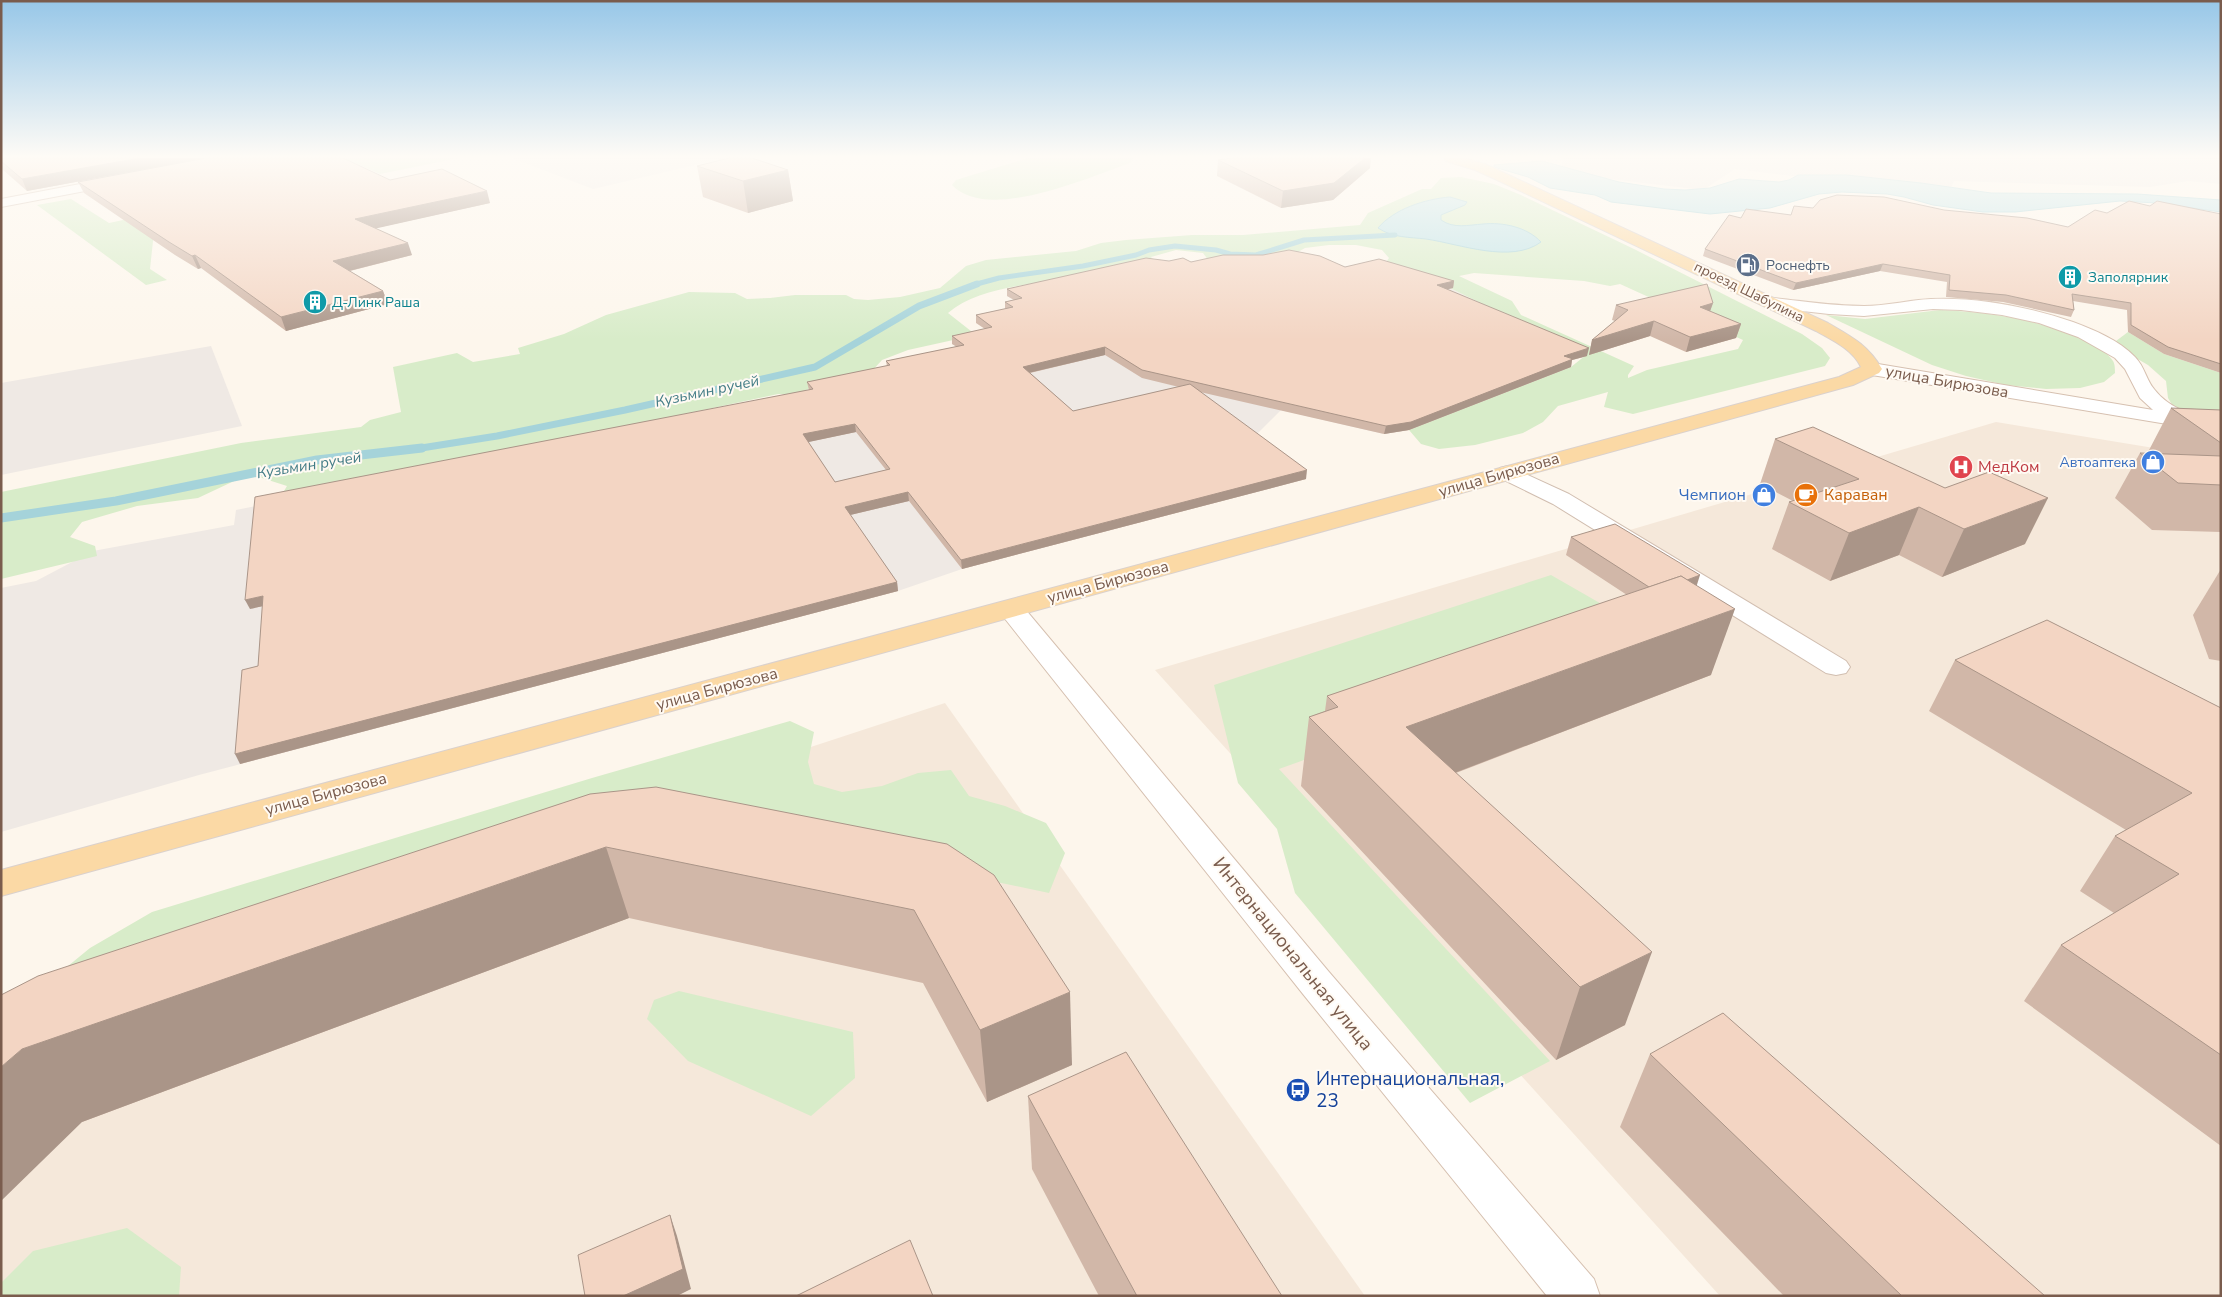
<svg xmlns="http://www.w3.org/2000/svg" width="2222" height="1297" font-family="'Nunito Sans',sans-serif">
<rect width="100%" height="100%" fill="#fdf6ec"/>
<g fill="#f5e8da">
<polygon points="1996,422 2221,459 2221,1296 1720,1296 1155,670"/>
<polygon points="945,703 1365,1296 1,1296 1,1013"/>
</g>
<g fill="#efe9e4">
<polygon points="512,158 725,158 593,189"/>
<polygon points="1563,158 2221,158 2221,184 2188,181 2150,187 1954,181 1948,195 1735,169 1703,190 1560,173"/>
<polygon points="1319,263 1366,269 1450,288 1587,356 1570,361 1571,367 1409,430 1384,434 1281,410 1252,439 1306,479 962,569 898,591 199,775 1,832 1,588 36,581 93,551 234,525 236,510 787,402 808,389 962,351 952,344 992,335 1022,305 1007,296 1146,265"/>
<polygon points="211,346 242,426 1,475 1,383"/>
</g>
<g fill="#d8ecc9" fill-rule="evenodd">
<polygon points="286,158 459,158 380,174 346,159 124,201"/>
<path d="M1028,158H1134L1130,163C1089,177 988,223 952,185L956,180Z"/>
<path d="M1461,177L1494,184L1521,195L1634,249L1802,334L1822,348L1830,358L1825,366L1633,414L1604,407L1608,392L1558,406L1543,422L1523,433L1475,445L1439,449L1421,444L1409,430L1571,367L1586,355L1450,288L1383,266L1389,258L1382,250L1356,245H1329L1305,248L1289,257L1209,261L1203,253L1176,250L1151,257L1157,264C1128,269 1098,274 1069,278C1032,284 977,288 948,313L976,335L908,350L882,360L871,372L808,389L798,395L778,394L278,501L287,486L249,474L198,498L137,506L82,522L70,537L95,546L97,556L1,579V492L241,443L361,427L370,420L401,412L393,367L457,353L473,362L520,354L518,348L564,334L606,315L689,292L735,293L747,299L770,298L795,295H846L854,299L868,300L900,297L940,288L966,266L986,260L1076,251L1101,243L1126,240L1192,235H1243L1360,225L1368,213L1422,189H1431L1441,178ZM1474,273L1584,281L1610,286L1620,284L1743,340L1738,349L1647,370L1628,378V375L1634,366L1521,315L1512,301L1459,276Z"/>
<polygon points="71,199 109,223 156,213 150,269 167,280 146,285 37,205"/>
<path d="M1940,310C1992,312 2043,320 2089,343C2097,347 2109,354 2113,361C2115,364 2115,370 2115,373L2104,382L2080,388L2046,389L2006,385L1966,376L1932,365L1826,315L1865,319Z"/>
<polygon points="2128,332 2164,354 2221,373 2221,432 2176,411 2168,398 2166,381 2148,365 2115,346 2116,341"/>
<polygon points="1551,575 1612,610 1658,633 1279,769 1550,1061 1470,1103 1295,893 1277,829 1238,783 1214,685"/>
<polygon points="790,721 814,732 808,762 814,784 842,792 882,786 918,773 951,770 969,796 1005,806 1046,823 1065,853 1049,893 706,821 1,1021 90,948 152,912 592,778"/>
<polygon points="679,991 853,1032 855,1078 811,1116 688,1061 647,1019 654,1000"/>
<polygon points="127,1228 181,1267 179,1296 1,1296 1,1283 33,1251"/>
</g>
<g fill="#bfe3e8" stroke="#a5d3da">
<polygon points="1542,161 1619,182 1664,189 1685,190 1710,188 1739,179 1779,182 1789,180 1798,175 1847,175 1921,183 1991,193 2137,194 2221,200 2221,212 2157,203 2120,201 2015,212 1983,212 1933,205 1904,197 1887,194 1842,192 1819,194 1770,208 1710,214 1611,202 1595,195 1550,188 1528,177 1494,167 1494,165"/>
<path d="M1450,197L1467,202L1465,205L1441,215V220C1454,229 1468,225 1483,224C1503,222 1527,227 1541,242C1511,264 1460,244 1426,239C1409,237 1393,238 1378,228C1394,209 1425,199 1450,197Z"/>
</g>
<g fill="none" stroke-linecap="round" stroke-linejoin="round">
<polyline stroke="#a5d3da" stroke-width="5" points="973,285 999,278 1083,266 1136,255 1149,250 1175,246 1216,250 1230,254 1256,255 1304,240 1395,235"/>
<polyline stroke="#a5d3da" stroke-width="7" points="415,449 497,436 625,410 815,367 919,306 977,284"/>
<polyline stroke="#a5d3da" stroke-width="9" points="1,518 116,501 317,460 422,448"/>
<g stroke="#d1beb0" stroke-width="2">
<g id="street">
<polygon points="117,177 122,178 124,181 122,184 1,207 1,199"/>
<polygon points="1508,466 1569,494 1846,661 1850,667 1846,673 1836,675 1826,673 1553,504 1500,478 1497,473 1500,468"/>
</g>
</g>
<g stroke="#d6c0b0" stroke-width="2">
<g id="secondary">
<path d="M1773,298C1803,301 1833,306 1864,306C1886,306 1909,300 1931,299C1978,297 2029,307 2073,322C2094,330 2119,340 2135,357C2145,367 2146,380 2154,389C2170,410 2197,417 2221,421V433L1872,375L1865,373L1862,369L1865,365L1872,363L2153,410L2140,398L2125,369L2115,358L2078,337L2039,323L2002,315L1961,310L1933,309L1864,316L1829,314L1767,307L1764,303L1767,299Z"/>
<polygon points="1011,601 1020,603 1329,972 1594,1279 1600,1296 1547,1296 1303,994 1002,615 998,609 1002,603"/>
</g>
</g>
<g stroke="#dad1cd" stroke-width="2">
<path id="primary" d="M1444,158H1464L1485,164L1828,323C1852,337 1868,345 1882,369L1879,373L1853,385L1,896V870L1839,377L1861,367C1852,349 1832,340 1816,331L1495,179L1475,170L1446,161Z"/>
</g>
<use href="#street" fill="#fff" fill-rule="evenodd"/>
<use href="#secondary" fill="#fff" fill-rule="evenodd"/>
<use href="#primary" fill="#fbd9a5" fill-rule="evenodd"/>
</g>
<g fill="#d1b7a8" fill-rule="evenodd">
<polygon points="1,158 205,158 27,191 2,169 1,166"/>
<polygon points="1218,160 1370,168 1333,200 1281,208 1217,176"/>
<polygon points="697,166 788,170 793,201 748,213 703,197"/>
<polygon points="390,180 490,203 376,228 412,255 350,271 383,291 388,304 286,331 201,268 198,269 175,255 84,193 78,182"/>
<polygon points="2150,206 2221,214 2221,373 2164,354 2128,332 2127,310 2073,301 2074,310 2071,317 2003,302 1946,297 1947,282 1880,271 1793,290 1703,256 1705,249 1741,218 1791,215 1813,208 1944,210 2068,227 2107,213"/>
<path d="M1169,261L1345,267L1454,281L1453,288L1447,289L1587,356L1572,360L1571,367L1409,430L1384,434L1200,392L1306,479L962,569L909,501L850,515L897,582L898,591L240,764L258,666L263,606L250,609L809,390L807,382L887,366L886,361L957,347L952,344V336L985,329L976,323V315L1005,309V302L1014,300L1007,296V289ZM1105,355L1142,378L1179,387L1073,411L1030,373ZM856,432L886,470L835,482L808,442Z"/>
<polygon points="1713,303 1710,311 1741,324 1736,338 1686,352 1650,336 1589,355 1592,340 1615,321 1612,320 1616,305"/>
<polygon points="2171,408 2221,410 2221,532 2152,530 2115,498 2140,453 2150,453 2148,452"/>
<polygon points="1775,439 2025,544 1942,577 1899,555 1830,581 1772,549 1789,502 1793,501 1760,484"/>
<polygon points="1571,537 1697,586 1711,675 1456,773 1625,1025 1556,1060 1301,786 1309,717 1325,711 1327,696 1627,595 1566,555"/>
<polygon points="2221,569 2221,661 2209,659 2193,615"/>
<polygon points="1955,660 2221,708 2221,1146 2024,1001 2061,945 2114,913 2080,891 2115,836 2126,830 1929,711"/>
<polygon points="590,794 947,844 1072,1065 987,1102 923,983 629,918 82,1122 1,995"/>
<polygon points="1650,1054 2045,1296 1784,1296 1620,1127"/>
<polygon points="1028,1096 1282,1296 1099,1296 1032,1169"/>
</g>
<g fill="#aa9588">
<polygon points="140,158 205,158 27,191 22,179"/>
<polygon points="1365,158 1371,158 1370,168 1333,200 1281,208 1283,191"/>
<polygon points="788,170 793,201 748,213 743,181"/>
<polygon points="487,191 490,203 360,232 355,219"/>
<polygon points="408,243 412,255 337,274 333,261"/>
<polygon points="195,255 201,268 198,269 192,256"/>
<polygon points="1883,264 1880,271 1793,290 1796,283"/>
<polygon points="1454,281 1453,288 1436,292 1437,285"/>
<polygon points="383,291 388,304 286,331 281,317"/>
<polygon points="1713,303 1708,317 1700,307"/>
<polygon points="1654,321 1650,336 1589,355 1592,340"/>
<polygon points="1741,324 1736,338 1686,352 1690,337"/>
<polygon points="1105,347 1105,355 1024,374 1023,367"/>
<polygon points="1589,348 1587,356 1572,360 1571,367 1409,430 1384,434 1386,426 1564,356"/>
<polygon points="855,424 856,432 804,443 803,434"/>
<polygon points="1307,470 1306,479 962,569 961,560"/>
<polygon points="908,492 909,501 846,516 845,507"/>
<polygon points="2048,498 2025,544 1942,577 1964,529"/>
<polygon points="1919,507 1899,555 1830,581 1849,533"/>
<polygon points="1700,575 1694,594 1656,591"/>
<polygon points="897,582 898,591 240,764 235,754"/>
<polygon points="263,596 268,605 250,609 245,600"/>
<polygon points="1735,609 1711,675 1394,796 1406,727"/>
<polygon points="606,847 629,918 82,1122 1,1201 1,1067 22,1049"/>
<polygon points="1652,952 1625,1025 1556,1060 1580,987"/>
<polygon points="1070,992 1072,1065 987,1102 980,1030"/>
<polygon points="670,1215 677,1236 691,1289 677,1296 623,1296"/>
</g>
<g fill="#f3d5c3" stroke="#aa9588" fill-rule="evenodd">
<polygon points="1,158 140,158 22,179 1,161"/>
<polygon points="206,158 343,158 390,180 442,169 487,191 355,219 408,243 333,261 383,291 281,317 195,255 192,256 169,242 78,182"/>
<polygon points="729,158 752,158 788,170 743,181 697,166"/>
<polygon points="1231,158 1365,158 1334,183 1283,191 1218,160"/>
<polygon points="1837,195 1884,197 1944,210 2027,218 2068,227 2095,210 2107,213 2129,201 2150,206 2157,201 2221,214 2221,364 2168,347 2131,325 2131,303 2072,294 2074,310 2006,295 1949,290 1950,275 1883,264 1796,283 1705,249 1729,215 1741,218 1746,209 1791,215 1794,206 1813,208 1820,200"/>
<path d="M1289,250L1320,256L1345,267L1379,259L1454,281L1437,285L1589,348L1564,356L1573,359L1411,422L1386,426L1142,370L1105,347L1023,367L1073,411L1190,384L1307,470L961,560L908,492L845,507L897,582L235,754L242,670L258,666L263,596L245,600L255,497L813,389L807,382L890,365L886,361L964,345L952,336L992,327L976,315L1013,307L1005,302L1022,298L1007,289L1146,258L1169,261L1183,258L1191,262L1223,255H1263ZM855,424L890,469L835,482L803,434Z"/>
<polygon points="1707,284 1713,303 1700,307 1741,324 1690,337 1654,321 1592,340 1628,310 1616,305"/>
<polygon points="2171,408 2221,410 2221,443"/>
<polygon points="1813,427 1945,488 1989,472 2048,498 1964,529 1919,507 1849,533 1789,502 1859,479 1775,439"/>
<polygon points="2140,453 2221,456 2221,485 2178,483"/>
<polygon points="1615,524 1700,575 1687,580 1681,576 1649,587 1571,537"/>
<polygon points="1681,576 1735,609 1406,727 1652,952 1580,987 1309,717 1338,707 1327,696"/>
<polygon points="2047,620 2221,708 2221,900 2220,900 2221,901 2221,1055 2061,945 2179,874 2115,836 2192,793 1955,660"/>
<polygon points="656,787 947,844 994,875 1070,992 980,1030 914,910 606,847 22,1049 1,1067 1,995 38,976 590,794"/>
<polygon points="1723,1013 2045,1296 1902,1296 1650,1054"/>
<polygon points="1126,1052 1282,1296 1137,1296 1028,1096"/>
<polygon points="670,1215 683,1269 623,1296 585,1296 578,1255"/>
<polygon points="910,1240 933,1296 796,1296"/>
</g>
<linearGradient id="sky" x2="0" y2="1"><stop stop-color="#97c7e8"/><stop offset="0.46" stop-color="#fefbf6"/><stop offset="1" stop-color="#fefbf6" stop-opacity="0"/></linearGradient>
<rect width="2222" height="340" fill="url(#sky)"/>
<defs>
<g id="fuel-disc" transform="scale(1.25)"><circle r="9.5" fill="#5c6f8a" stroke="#fffaf3"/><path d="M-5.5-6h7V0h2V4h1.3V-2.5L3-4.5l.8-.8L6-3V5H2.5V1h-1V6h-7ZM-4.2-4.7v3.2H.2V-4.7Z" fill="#fff"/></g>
<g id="building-disc" transform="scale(1.25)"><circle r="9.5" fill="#0f9aa8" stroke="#fffaf3"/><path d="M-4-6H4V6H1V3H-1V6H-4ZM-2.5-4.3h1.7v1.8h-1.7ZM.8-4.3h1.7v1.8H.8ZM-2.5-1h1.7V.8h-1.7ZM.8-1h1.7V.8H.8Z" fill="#fff"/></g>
<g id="shop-disc" transform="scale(1.25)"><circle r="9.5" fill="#3f7fe0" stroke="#fffaf3"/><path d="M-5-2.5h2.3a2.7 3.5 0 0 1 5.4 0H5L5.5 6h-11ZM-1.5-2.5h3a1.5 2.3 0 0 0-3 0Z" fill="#fff"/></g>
<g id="hospital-disc" transform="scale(1.25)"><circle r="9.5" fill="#e0444e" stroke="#fffaf3"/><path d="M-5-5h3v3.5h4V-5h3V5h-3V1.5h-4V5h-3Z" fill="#fff"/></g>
<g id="cafe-disc" transform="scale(1.25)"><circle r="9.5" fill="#e8710a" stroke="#fffaf3"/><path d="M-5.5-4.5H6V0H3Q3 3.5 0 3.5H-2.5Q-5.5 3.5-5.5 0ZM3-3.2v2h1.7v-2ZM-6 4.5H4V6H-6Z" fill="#fff"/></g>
<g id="bus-disc" transform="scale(1.25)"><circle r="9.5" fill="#1a4fb4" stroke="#fffaf3"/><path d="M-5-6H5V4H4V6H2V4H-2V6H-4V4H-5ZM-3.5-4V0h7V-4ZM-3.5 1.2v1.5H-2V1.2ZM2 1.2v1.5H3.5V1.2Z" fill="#fff"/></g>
</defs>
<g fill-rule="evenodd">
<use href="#fuel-disc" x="1748" y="265"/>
<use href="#building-disc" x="2070" y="277"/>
<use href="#building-disc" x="315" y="302"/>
<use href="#shop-disc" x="2153" y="462"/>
<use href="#hospital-disc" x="1961" y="467"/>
<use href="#shop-disc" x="1764" y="495"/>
<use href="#cafe-disc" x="1806" y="495"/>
<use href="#bus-disc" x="1298" y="1090"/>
</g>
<g text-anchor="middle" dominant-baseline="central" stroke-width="4" stroke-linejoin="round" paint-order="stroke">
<g font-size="14" fill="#4e5e75" stroke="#fffaf3" text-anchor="start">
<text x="1766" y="265">Роснефть</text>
</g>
<g font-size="14" fill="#0d838f" stroke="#fffaf3" text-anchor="start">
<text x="2088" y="277">Заполярник</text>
<text x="332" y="302">Д-Линк Раша</text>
</g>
<g font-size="14" fill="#7a5c4d" stroke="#fffaf3">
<text transform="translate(1749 292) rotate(26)">проезд Шабулина</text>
</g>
<g font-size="14" fill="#366cbe" stroke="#fffaf3" text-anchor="end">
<text x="2136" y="462">Автоаптека</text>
</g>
<g font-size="15" font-style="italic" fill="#437c86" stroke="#fffaf3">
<text transform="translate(707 391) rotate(-12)">Кузьмин ручей</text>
<text transform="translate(309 465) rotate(-9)">Кузьмин ручей</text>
</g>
<g font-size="16" fill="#7a5c4d" stroke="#fffaf3">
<text transform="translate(1947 382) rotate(10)">улица Бирюзова</text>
<text transform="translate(1499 475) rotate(-16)">улица Бирюзова</text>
<text transform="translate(1108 582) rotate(-15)">улица Бирюзова</text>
<text transform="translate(717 689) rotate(-15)">улица Бирюзова</text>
<text transform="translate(326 794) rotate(-15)">улица Бирюзова</text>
</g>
<g font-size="16" fill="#be3a42" stroke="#fffaf3" text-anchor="start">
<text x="1978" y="467">МедКом</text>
</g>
<g font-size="16" fill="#366cbe" stroke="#fffaf3" text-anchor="end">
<text x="1746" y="495">Чемпион</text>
</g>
<g font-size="16" fill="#c56008" stroke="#fffaf3" text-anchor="start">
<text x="1824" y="495">Караван</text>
</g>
<g font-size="19" fill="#7a5c4d" stroke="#fffaf3">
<text transform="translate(1293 954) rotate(51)">Интернациональная улица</text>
</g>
<g font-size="19" fill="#164399" stroke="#fffaf3" text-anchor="start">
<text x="1316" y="1079">Интернациональная,<tspan x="1316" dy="22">23</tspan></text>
</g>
</g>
<rect width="2222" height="1297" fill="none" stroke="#7a5c4d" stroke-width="5"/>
</svg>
